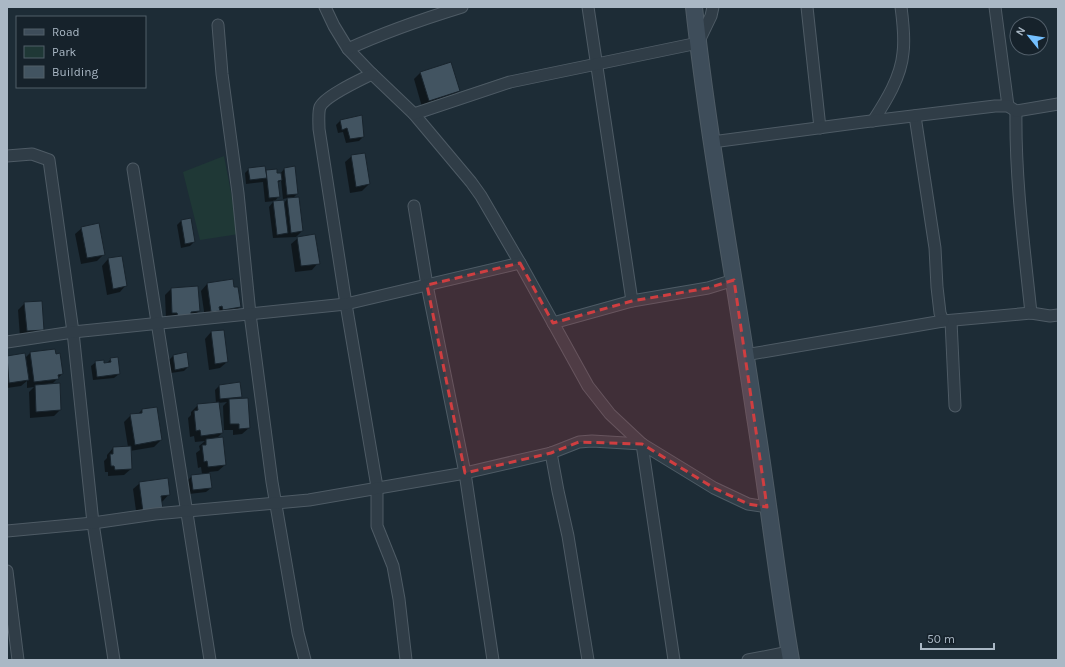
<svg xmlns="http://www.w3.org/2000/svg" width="1065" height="667" font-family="Karla,sans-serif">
<rect width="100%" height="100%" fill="#1d2c36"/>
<polygon fill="#1f3836" points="224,156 239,234 200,240 183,172"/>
<g fill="#0007">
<polygon points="420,73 459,91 452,97 422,107 414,79"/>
<polygon points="340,121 363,137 359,141 346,143 343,132 338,133 336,125"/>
<polygon points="352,156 369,184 362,191 350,193 345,162"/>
<polygon points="249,169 265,171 276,170 276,174 280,174 284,169 297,194 292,199 302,231 296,237 273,238 269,207 273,202 283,201 284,203 288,198 283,199 281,180 277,184 279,196 275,201 265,202 263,182 246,184 245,173"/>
<polygon points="181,221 194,242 190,246 181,248 177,225"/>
<polygon points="82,228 104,254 97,261 81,264 75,234"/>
<polygon points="298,238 318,263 312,270 295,272 291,244"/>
<polygon points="121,257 126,285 120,292 107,295 102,266 108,259"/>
<polygon points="207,284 233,288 240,307 233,314 205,318 201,291"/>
<polygon points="171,289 199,311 192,318 166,319 165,295"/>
<polygon points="25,303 43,329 37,336 20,337 18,310"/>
<polygon points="223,331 227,362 220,368 209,370 205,339 211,332"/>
<polygon points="30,353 62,374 51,385 60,410 54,416 30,418 29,392 34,387 27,388 27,381 21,386 7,388 7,357 24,355 24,359"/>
<polygon points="173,356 188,367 184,371 171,373 169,360"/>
<polygon points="111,359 119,374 114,378 93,380 91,366 96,362 106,364"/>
<polygon points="219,386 241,396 238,399 249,428 242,434 233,435 233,430 224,430 223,406 227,402 218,403 222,433 216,439 225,465 218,471 209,472 211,488 206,492 189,494 188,480 192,476 202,474 201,467 198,468 196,453 200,450 199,446 205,441 195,442 194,436 190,437 188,418 191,415 191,412 198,405 216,403 215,390"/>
<polygon points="142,410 161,440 154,447 130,451 131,469 124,475 108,476 108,472 105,472 104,461 107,458 107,455 113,448 128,447 124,422 131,415 138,414"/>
<polygon points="140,483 169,494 163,501 137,518 133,489"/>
</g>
<g fill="#425461" stroke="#18242d">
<polygon points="451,62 460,91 429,101 420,72"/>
<polygon points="362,115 364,137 350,139 347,128 342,130 340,120"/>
<polygon points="365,153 370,184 356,187 351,155"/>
<polygon points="265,166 267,178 250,180 248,168"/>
<polygon points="295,166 298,194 287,195 284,168"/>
<polygon points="277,169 277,173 281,173 282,180 278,181 280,197 269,198 266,170"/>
<polygon points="299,197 303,231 291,233 287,198"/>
<polygon points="284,200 288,233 277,235 273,201"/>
<polygon points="191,218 195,242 185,244 181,220"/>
<polygon points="99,223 105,255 87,258 81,227"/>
<polygon points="315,234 320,264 301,266 297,237"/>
<polygon points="122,256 127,286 113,289 108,258"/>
<polygon points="233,279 234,287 238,287 241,307 223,310 222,306 219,307 220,311 211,312 207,283"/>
<polygon points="198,286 200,311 191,312 191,315 178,316 177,313 172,313 171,288"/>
<polygon points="42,301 44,330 27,331 24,302"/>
<polygon points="224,330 228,362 215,364 211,331"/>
<polygon points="55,349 56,354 60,353 63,374 58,375 59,379 34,382 30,352"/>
<polygon points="187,352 189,367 175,370 173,355"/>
<polygon points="25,353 29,380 9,383 7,356"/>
<polygon points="118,357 120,374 97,377 95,361 104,360 104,363 111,362 110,358"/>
<polygon points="240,382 242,397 220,399 219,385"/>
<polygon points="60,383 61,410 36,412 35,385"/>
<polygon points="248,398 250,428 239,429 239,424 230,424 229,399"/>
<polygon points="219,402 223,433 201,436 200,430 196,431 194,411 198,410 197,404"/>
<polygon points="157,407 162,440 135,445 130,414 142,413 142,409"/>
<polygon points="223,437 226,465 208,467 207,461 204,462 202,445 206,445 206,439"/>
<polygon points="131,446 132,469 115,470 114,466 111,466 110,454 113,454 113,447"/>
<polygon points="210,473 212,488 193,490 191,475"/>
<polygon points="168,478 170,495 161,496 163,509 143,512 139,482"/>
</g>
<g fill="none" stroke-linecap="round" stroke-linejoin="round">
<g stroke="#4e5b65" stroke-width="13">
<g id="street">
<polyline points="325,7 334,26 348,49 370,72 414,114 471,182 481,196 520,263 588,386 610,414 642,444 714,488 748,504 767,507"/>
<polyline points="588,7 632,301"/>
<polyline points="807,7 820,128"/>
<polyline points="995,7 1008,106"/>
<polyline points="218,25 222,74 238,193 250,314 272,482 298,633 305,660"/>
<path d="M348,49C385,32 423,19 462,7"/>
<path d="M372,74C360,80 325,96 320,107C318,112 319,123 319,129L346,304L377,487V526L393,566L399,599L406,660"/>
<path d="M1016,111C1015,178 1024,246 1031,313"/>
<polyline points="414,114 510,82 698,43 711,16 713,7"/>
<polyline points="915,116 935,248 937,287 940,313 943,321 1031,313 1050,316 1058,315"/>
<path d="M873,121C886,101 901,77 903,53C905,38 903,22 901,7"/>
<polyline points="712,142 863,122 995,106 1008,106 1016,111 1058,104"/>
<polyline points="7,156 32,154 49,160 73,332 93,523 114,660"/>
<polyline points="133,169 210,660"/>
<polyline points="414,206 427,285 465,473 493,660"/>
<polyline points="951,321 955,406"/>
<polyline points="553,323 632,301 708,288 734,280"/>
<polyline points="7,342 73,332 346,304 520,263"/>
<polyline points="745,355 943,321"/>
<polyline points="551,453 558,491 568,536 588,660"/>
<polyline points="7,531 93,523 155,514 309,500 465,473 551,453 579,442 592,441 642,444 674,660"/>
<polyline points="7,571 18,660"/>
<polyline points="748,660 789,652"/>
</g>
</g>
<g stroke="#4e5b65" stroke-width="18">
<path id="secondary" d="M694,7C709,144 735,280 755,417C768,498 777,579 791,660"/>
</g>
<use href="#street" stroke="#303d47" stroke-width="11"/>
<use href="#secondary" stroke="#3e4d5a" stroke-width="16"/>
</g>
<path fill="#cf3e40" fill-opacity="0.2" stroke="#cf3e40" stroke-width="3" stroke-dasharray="8 5" stroke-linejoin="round" d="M520,263L553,323L632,301L708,288L734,280L767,507L748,504L714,488L642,444L579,442L551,453L465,473L427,285Z"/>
<rect width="1065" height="667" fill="none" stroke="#aab8c5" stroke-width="16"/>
<rect x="16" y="16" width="130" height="72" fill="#16222b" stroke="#515e69"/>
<rect x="24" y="29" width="20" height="6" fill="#3e4d5a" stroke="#515e69"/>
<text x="52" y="36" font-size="12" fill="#aab8c5">Road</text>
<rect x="24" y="46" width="20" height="12" fill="#1f3836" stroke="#515e69"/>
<text x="52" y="56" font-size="12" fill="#aab8c5">Park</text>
<rect x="24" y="66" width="20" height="12" fill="#425461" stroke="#515e69"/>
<text x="52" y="76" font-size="12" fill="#aab8c5">Building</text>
<g transform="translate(1029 36) rotate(300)"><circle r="19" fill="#16222b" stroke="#515e69"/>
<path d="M0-3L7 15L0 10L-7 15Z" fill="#74c0ff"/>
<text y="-6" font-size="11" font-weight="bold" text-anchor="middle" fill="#aab8c5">N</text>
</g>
<path d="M921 643v6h73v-6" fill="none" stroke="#aab8c5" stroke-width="2"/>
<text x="927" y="643" font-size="12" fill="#aab8c5" stroke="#16222b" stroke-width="3" paint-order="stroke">50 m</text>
</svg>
